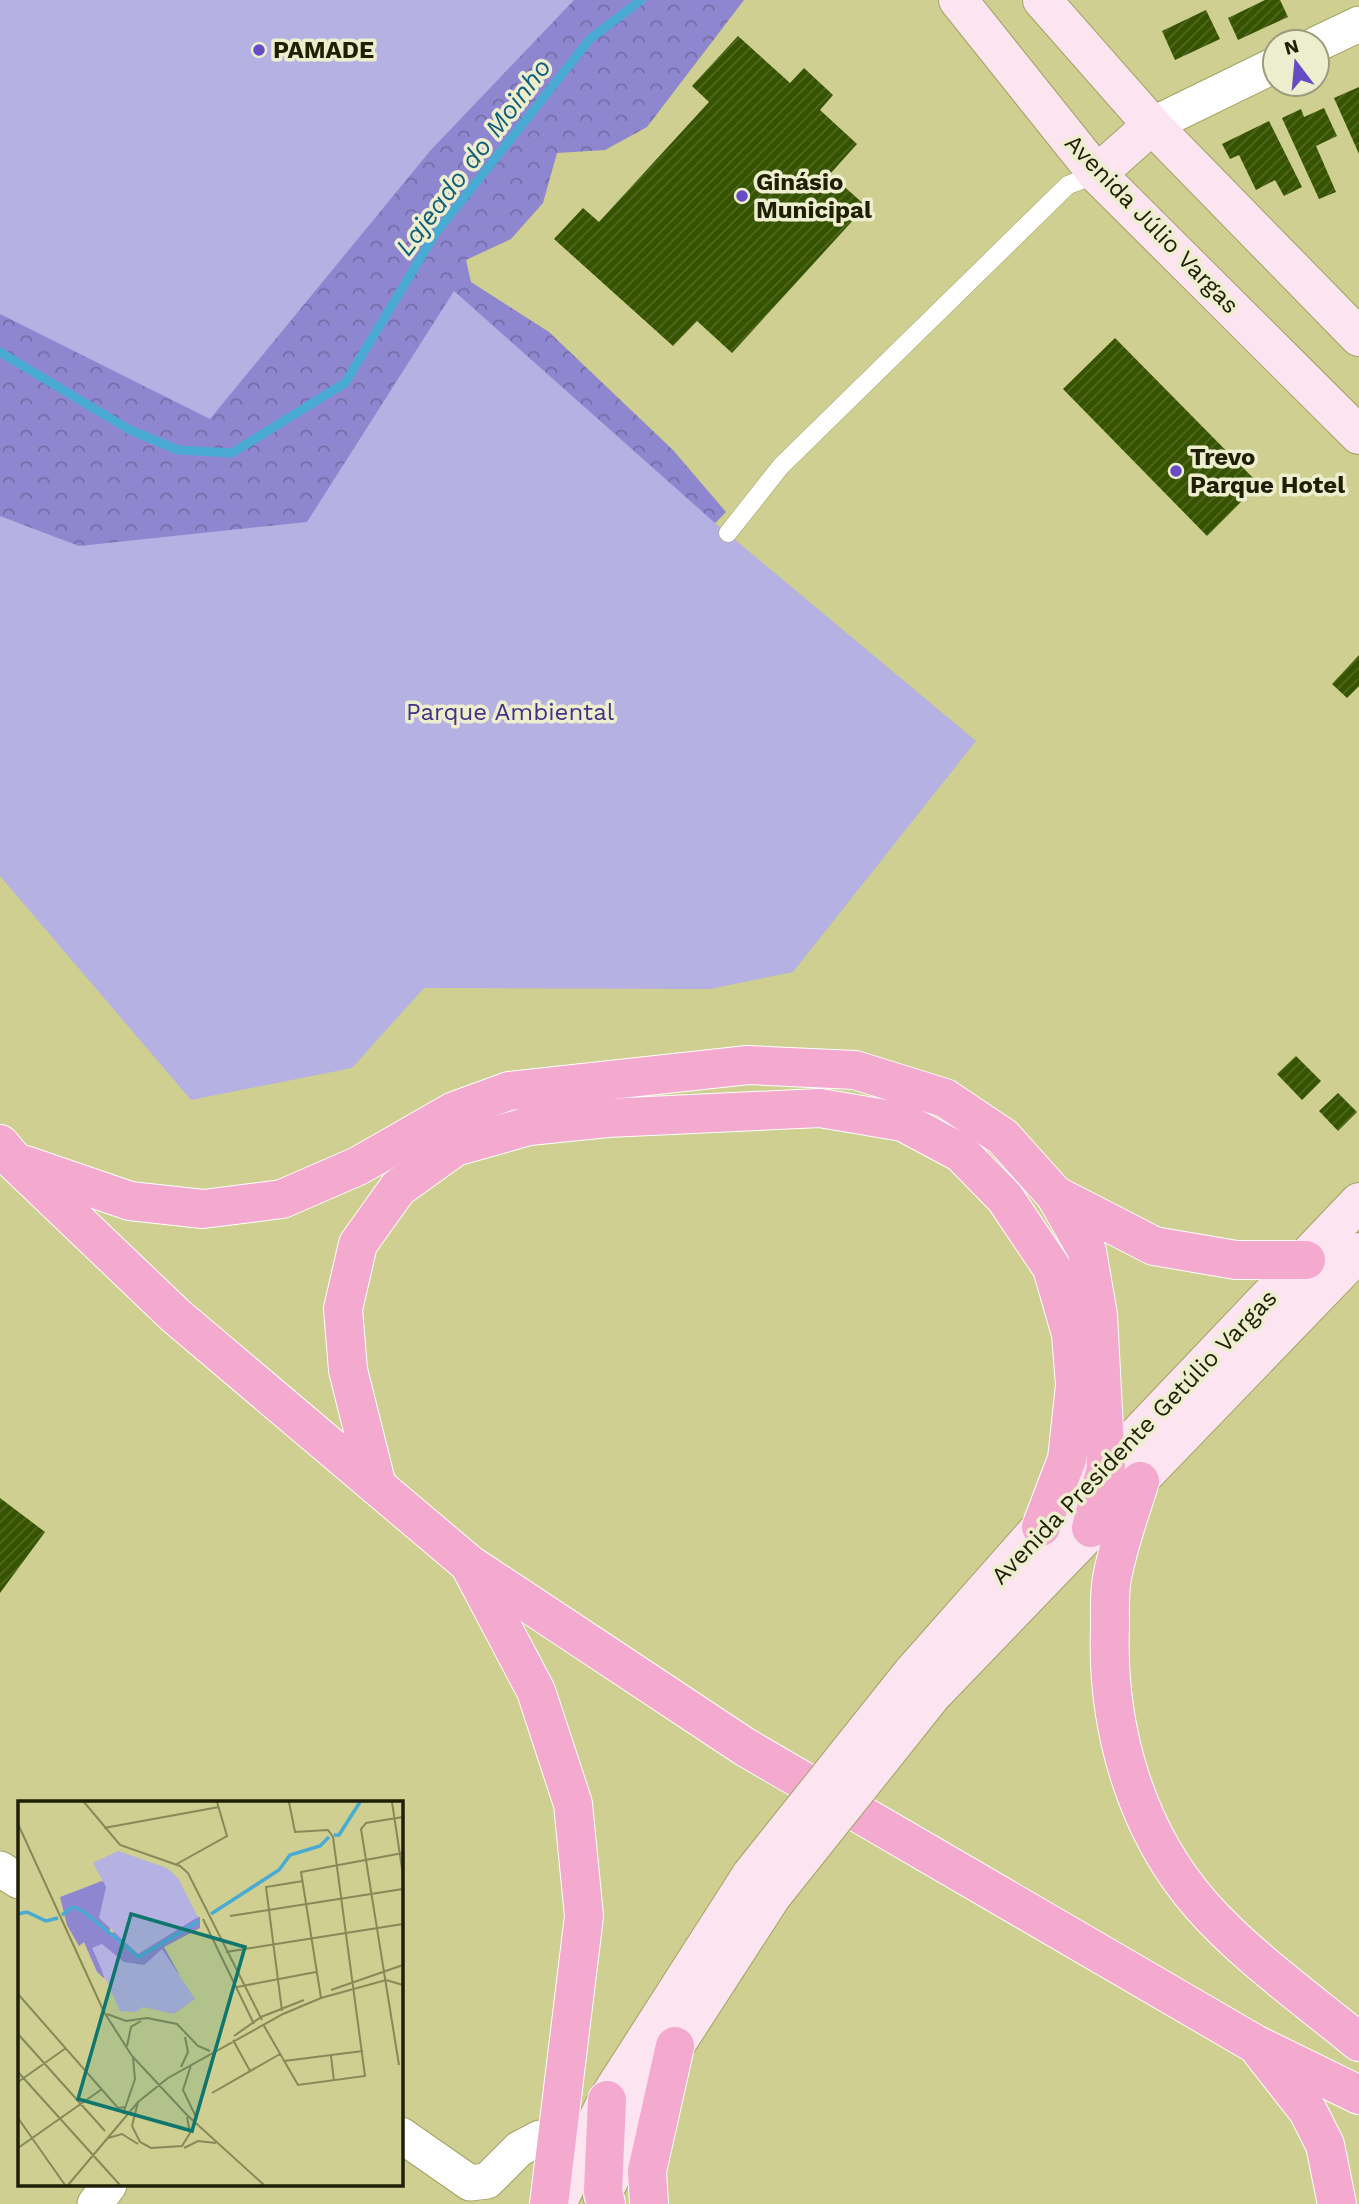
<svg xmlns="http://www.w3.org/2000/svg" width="1359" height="2204" font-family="'Work Sans',sans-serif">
<defs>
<pattern id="forest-crowns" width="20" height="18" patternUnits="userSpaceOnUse" patternTransform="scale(1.75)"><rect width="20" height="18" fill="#8f86d0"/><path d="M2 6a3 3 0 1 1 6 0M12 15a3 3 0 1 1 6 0" fill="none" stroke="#746da7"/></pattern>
<pattern id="building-hatch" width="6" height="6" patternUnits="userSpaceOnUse" patternTransform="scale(1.75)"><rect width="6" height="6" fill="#365300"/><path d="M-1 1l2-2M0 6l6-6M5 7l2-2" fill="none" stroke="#516824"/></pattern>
</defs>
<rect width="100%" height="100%" fill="#cecf90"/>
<polygon fill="url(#forest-crowns)" points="441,0 744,0 647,127 605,150 557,153 543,203 511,239 466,260 471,282 549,332 673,450 726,512 702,537 367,445 332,483 336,507 366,571 0,540 0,272"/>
<g fill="#b5b1e2">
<polygon points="0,0 574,0 430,151 210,419 0,314"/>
<polygon points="454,291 715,523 976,741 793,972 710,989 424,988 352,1068 191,1100 0,876 0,516 79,546 307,522"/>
</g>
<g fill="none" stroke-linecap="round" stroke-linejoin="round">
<polyline stroke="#49abd4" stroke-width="9" points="0,352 130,430 178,450 232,453 345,383 435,234 590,39 641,0"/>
</g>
<g fill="url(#building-hatch)">
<polygon points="1265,0 1280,0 1288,17 1238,40 1228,18"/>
<polygon points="1206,10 1220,39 1175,60 1162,31"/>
<polygon points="738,36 790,83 804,68 833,95 820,110 857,144 830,174 866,206 732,353 697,321 673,346 554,239 583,208 599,222 709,102 692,86"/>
<polygon points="1359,87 1359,154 1334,98"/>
<polygon points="1324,108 1337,136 1316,146 1336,192 1319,199 1282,118 1301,109 1304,117"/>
<polygon points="1269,121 1302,187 1284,196 1275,180 1256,190 1239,155 1230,159 1222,144"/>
<polygon points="1115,338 1259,484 1207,536 1063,389"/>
<polygon points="1359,655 1359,686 1347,698 1332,684"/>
<polygon points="1296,1056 1321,1081 1302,1100 1277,1074"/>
<polygon points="1338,1093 1357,1112 1338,1131 1319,1111"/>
<polygon points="0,1498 45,1532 0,1593"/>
</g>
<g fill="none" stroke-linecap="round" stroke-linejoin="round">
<g stroke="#a2a365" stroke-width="19">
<polyline id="lane" points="728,533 781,466 1068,185 1097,174"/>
</g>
<g stroke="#a2a365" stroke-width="37">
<g id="street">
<polyline points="1317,44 1359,24"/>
<polyline points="1152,125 1275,65"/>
<polyline points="0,1869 19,1881"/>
<polyline points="401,2135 470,2183 487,2181 519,2149 540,2138 557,2140"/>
<polyline points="95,2204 109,2185"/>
</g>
</g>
<g stroke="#a2a365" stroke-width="40">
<g id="secondary">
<polyline points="958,0 1097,174 1359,435"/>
<polyline points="1042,0 1152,125 1359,337"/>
<polyline points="1097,174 1152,125"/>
<polyline points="912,1673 1041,1527 1106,1468 1359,1202"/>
<polyline points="933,1694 1359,1252"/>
<polyline points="602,2195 675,2046 772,1896"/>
<polyline points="557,2204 607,2100 751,1875"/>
</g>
</g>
<g stroke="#fff" stroke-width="40">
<g id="highway">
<polyline points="0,1144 15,1162 176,1316 469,1564 745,1747 1255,2044 1359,2095"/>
<polyline points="25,1165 130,1201 203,1209 282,1199 358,1166 454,1111 509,1091 748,1065 855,1070 945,1098 1003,1137 1055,1195 1154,1246 1236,1260 1306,1260"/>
<polyline points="1055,1195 1087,1251 1098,1315 1106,1468 1091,1528"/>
<path d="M1140,1481C1130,1513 1118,1545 1112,1578C1109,1593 1110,1610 1110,1626C1106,1726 1135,1830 1202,1906C1245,1955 1308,2000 1359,2042"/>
<polyline points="377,1486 348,1370 343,1309 358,1244 398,1188 455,1147 529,1126 607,1118 820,1108 903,1122 961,1153 1005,1198 1052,1268 1071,1334 1075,1385 1067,1459 1041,1527"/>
<polyline points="470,1566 536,1691 573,1804 584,1916 549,2204"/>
<polyline points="1261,2051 1308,2111 1325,2145 1337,2204"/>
<polyline points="606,2204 603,2191 607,2100"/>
<polyline points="649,2204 647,2171 675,2046"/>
</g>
</g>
<use href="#lane" stroke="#fff" stroke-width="18"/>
<use href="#street" stroke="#fff" stroke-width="35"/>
<use href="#secondary" stroke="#fce5f0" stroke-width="38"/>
<use href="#highway" stroke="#f4a9ce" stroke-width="38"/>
<g stroke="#a2a365" stroke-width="40" stroke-linecap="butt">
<g id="secondary-bridge">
<polyline points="751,1875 912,1673"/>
<polyline points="772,1896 933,1694"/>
</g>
</g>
<use href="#secondary-bridge" stroke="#fce5f0" stroke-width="38"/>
</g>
<g fill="#674bc4" stroke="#edeece" stroke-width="2.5">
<circle cx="259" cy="50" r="7"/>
<circle cx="742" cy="196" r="7"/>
<circle cx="1176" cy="471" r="7"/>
</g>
<g text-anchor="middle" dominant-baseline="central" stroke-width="7" stroke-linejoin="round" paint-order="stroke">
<g font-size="24" font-weight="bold" fill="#1f1f06" stroke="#edeece" text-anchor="start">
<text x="273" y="50">PAMADE</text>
<text x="756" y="182">Ginásio<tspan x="756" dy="28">Municipal</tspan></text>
<text x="1190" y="457">Trevo<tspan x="1190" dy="28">Parque Hotel</tspan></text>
</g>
<g font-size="24" fill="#1f1f06" stroke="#edeece">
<text transform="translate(1152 224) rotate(46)">Avenida Júlio Vargas</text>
<text transform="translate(1134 1437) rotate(-46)">Avenida Presidente Getúlio Vargas</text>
</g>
<g font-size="24" fill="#453188" stroke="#edeece">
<text x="510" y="712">Parque Ambiental</text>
</g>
<g font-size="26" font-style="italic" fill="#115e7b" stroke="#edeece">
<text transform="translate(473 157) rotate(-53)">Lajeado do Moinho</text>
</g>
</g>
<g transform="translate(18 1801)">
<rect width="385" height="385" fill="#cecf90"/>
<path d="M84,80L92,82V132L182,116V127L146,146L161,173L133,159L131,168L79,155L87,178L79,171L66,141L61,145L49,124L42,96Z" fill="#8f86d0"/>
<path d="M100,50L149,67L160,77L180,116L120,153L81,117L88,86L75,62ZM84,143L106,161L126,164L144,148L177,198L156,213L125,206L117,211L102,210L74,147Z" fill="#b5b1e2"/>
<path fill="none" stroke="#49abd4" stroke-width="3.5" d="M316,34H321L342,1M0,113L9,111L28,120L40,117M193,113L261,69L272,54L302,45L311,36M44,114L55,106L66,111L121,156L181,120"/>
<path fill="none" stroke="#888959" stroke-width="2" d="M66,1L102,44L162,65L170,72L244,219M374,1L385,74M0,23L86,211L114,255L169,314L246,384M86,27L201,6M157,64L209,35L199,1M212,115L385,88M185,118L236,223M208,151L385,123M219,186L298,171M313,189L385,164M0,193L100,307L108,306M303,197L283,71L385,52M264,210L248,86L285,80M89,213L108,220L129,217L159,223L180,245L192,250M245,223L280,284L347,275L315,36L310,29L277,31L271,1M0,233L87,330M216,235L243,216L286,199M215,239L232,270M109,245L113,226L123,220M313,255L316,280M266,260L345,250M173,264L165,289L179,318M381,264L343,28L348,22L385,16M163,266L170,251L167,236M0,271L102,384M0,281L48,247M194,292L262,253M120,301L114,325L122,341L133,347L164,345L172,332L169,316M105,313L117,278L115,257M0,317L47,384M90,337L104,333L120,343M0,347L84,288M166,347L180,340L198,342M50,384L120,301L150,277L265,213L303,197L368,179L385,184"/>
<path fill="#0f766e" fill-opacity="0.15" stroke="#0f766e" stroke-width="3.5" d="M113,113L227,146L174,330L60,298Z"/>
<rect width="385" height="385" fill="none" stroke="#1f1f06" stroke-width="3.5"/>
</g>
<g transform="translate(1296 63) rotate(344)"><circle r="33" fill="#edeece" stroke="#9b9b7e" stroke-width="2"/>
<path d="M0-5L12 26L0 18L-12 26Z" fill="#674bc4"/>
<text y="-10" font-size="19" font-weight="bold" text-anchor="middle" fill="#1f1f06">N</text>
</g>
</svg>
